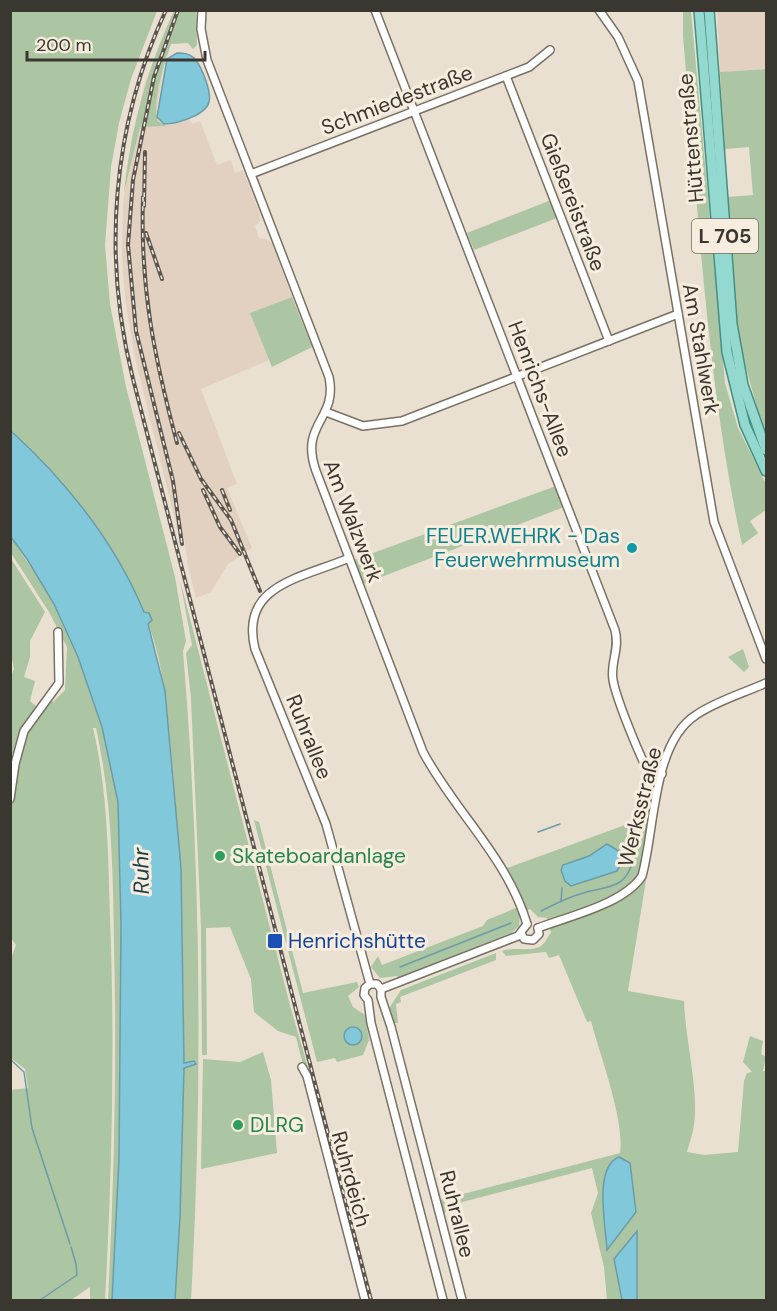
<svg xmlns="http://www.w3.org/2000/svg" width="777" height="1311" font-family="'DM Sans',sans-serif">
<rect width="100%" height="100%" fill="#e9e0d1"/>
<g fill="#e2d1c0">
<polygon points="174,11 196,11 197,45 193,49 188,43 171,44 164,63 156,118 160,123 167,125 189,119 192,124 200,121 217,165 231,160 235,173 243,170 260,214 260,221 255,226 259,238 266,239 272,243 292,297 251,313 269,360 201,389 237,484 227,488 252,548 228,564 211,592 196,598 188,567 184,536 179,536 135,358 125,300 122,256 123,203 132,137 145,83"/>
<polygon points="717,11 766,11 766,69 720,72"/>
</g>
<g fill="#acc5a2">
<path d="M10,11H157L131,79L119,123L111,167L105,245L110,304L126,387L175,577L186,641L183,651C201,868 203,1084 191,1300H175L180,1217L184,1068L195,1064L184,1063C184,966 181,869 173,772C168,717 165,659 142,608C116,548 59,474 11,430Z"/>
<path d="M174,11H196L197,45L193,49L188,43L171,44C165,61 151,104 158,121L166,126L140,127L124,192C131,129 147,68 174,11Z"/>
<path d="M683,11H691L725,383L738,428L766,484V510L750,521L758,533L742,545C706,378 698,205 683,36Z"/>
<polygon points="766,69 766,439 738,340 728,197 753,195 749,147 725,149 720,72"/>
<polygon points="551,200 557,218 474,250 467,233"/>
<polygon points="292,297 312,347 272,367 250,313"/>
<polygon points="556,486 564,507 363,584 354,560"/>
<path d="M11,537L55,604L78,657L102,727L118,802L121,925L119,1159L112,1300H108C114,1182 117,1064 114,945C113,871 112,800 96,728H93C108,793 108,852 110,918C115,1046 112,1173 105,1300H90V1287L71,1300H11V1090L28,1088L25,1069L11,1058L10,961L16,945L11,938C11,880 4,786 25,732C30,721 43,709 50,700L53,702L65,690L67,647L49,612L11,553Z"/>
<polygon points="10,557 45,612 30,641 30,657 24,677 35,681 30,701 38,708 16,754 10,753 10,679 14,669 10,649"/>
<polygon points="180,580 291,1009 307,1064 303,1065 296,1037 278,1031 254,1012 251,979 230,927 206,928 207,1055 202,1055 201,928 191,698 186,653 192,645"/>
<polygon points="743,649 749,667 744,672 728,657"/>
<path d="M658,813L650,856L640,873L648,868L628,991L684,1001C685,1039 699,1089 694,1125C693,1134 689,1143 687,1152L704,1155L738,1152L744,1081L747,1073L752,1072L743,1062L750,1036L763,1041L761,1054L766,1057L763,1071H766V1300H607L604,1267L591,1213L598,1193L592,1168L451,1205L444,1214L440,1200L620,1153C625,1121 600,1055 591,1021L587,1022L559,955L549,958L546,952L506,956L502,951C515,946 533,953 542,945C546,942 547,937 551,933L547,918L538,917L530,909L520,914L519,926L508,936L399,979L397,976L380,978L371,967L378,956L382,965L483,926L487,920L523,905L507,868Z"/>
<polygon points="254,820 259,822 303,993 357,982 359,987 348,996 353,1007 365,1015 369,1040 363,1055 337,1062 335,1058 317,1062"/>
<polygon points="496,953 496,960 400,997 401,1002 396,1004 398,1023 392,1023 388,1010 401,990"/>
<polygon points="263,1052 271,1080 277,1153 201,1169 203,1059 240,1062"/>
</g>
<g fill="#81c8db" stroke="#6c9ca8" stroke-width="1.5">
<path d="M177,53C183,53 189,53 194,58C201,65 212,92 209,102C206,115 177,124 164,124L157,117L167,59Z"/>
<path d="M10,430C67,482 114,540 144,612L149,613L152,620L148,624L165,691L181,868L184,1063L194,1061L196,1064L184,1068L180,1217L175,1300H112L119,1159L121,925L118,802L102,727L78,657L54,604L27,559L11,537Z"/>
<polygon points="607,844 622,853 623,861 617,871 571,886 565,881 561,870 563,865 589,856"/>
<circle cx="353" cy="1036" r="9"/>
<path d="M619,1157L630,1163L636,1212L607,1250C606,1227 593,1167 619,1157Z"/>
<polygon points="637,1231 637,1300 622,1300 614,1259"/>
</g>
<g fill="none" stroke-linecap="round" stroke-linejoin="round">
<g stroke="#6c9ca8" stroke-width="1.5">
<polyline points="538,832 560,824"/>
<polyline points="561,902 562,888"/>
<path d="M541,911C553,905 566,898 580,894C608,885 629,891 634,853"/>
<polyline points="400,967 511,923"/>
<polyline points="10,1059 24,1072 32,1128 70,1244"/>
<polyline points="40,1300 77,1275 76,1264 71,1247"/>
</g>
<g stroke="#797164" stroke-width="10">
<g id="minor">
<path d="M202,10L201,29L207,60L329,377C338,420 299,423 316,471L423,752C455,812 507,857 527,924"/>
<path d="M375,10L615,630C620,649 610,663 613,680C616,698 637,749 646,767L662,774"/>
<polyline points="599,10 618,37 638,81 714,522 766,659"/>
<polyline points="506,76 609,341"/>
<polyline points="251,174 529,67 550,50"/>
<polyline points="326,412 363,426 402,421 678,314"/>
<path d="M349,558C303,578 239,584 255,649L326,824L370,984"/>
<polyline points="10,799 15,764 24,731 59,683 58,632"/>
<path d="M538,928C569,916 624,904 642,876C655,830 652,743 696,715C716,701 744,693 766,683"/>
<polyline points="521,933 524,939 533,940 539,934 538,928"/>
<polyline points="381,989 377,984 370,984 365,988 364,995 368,1000 371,1023 443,1300"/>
<polyline points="381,989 381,997 391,1027 462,1300"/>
<polyline points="381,989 518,936 527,924"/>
<polyline points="302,1067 307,1076 365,1300"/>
</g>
</g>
<g stroke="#458f83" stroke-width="12">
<g id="major">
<polyline points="699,10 727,352 745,425 766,471"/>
<polyline points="709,10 732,324 743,385 766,450"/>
</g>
</g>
<use href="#minor" stroke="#fff" stroke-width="7"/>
<use href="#major" stroke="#93d9cf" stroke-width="9"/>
<g stroke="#5a554e" stroke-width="4">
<g id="rail">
<path d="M166,10C112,126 102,256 133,379L371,1300"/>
<polyline points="178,10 154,77 133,180 128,245 136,331 173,481 182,544"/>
<path d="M143,197C140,288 154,356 177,443"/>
<polyline points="144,206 145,152"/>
<polyline points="146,233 162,279"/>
<polyline points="179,433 201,479 231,520 260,591"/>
<polyline points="203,490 220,527 240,554"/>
<polyline points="222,490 230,510"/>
</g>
</g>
<use href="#rail" stroke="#f7edde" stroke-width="1.5" stroke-dasharray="4.5" stroke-linecap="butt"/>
</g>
<circle fill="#0f9aa8" stroke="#f7edde" stroke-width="2" cx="632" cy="548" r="6"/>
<g fill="#2e9e5b" stroke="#f7edde" stroke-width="2">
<circle cx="220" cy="856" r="6"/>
<circle cx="238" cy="1125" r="6"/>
</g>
<rect fill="#1a4fb4" stroke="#f7edde" stroke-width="2" x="267" y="933" width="16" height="16" rx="3"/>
<g text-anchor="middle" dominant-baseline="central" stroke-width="6" stroke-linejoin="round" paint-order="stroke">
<rect fill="#f7edde" stroke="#736d64" stroke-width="1.5" x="692" y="219" width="66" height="34" rx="4.5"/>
<g font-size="20" font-weight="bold" fill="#3a3630">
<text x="725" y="236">L 705</text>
</g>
<g font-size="21" fill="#3a3630" stroke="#f7edde">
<text transform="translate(397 100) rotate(-21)">Schmiedestraße</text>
<text transform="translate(691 138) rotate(-95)">Hüttenstraße</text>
<text transform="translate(573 202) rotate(69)">Gießereistraße</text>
<text transform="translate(701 349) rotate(80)">Am Stahlwerk</text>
<text transform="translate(540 389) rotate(69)">Henrichs-Allee</text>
<text transform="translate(353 521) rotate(69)">Am Walzwerk</text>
<text transform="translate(309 737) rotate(68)">Ruhrallee</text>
<text transform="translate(640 807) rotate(-76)">Werksstraße</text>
<text transform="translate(351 1179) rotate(75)">Ruhrdeich</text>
<text transform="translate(457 1214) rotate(76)">Ruhrallee</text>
</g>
<g font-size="21" fill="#0d838f" stroke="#f7edde" text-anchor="end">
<text x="620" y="536">FEUER.WEHRK - Das<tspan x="620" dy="24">Feuerwehrmuseum</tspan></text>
</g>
<g font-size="21" fill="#27864d" stroke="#f7edde" text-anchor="start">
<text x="232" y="856">Skateboardanlage</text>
<text x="250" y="1125">DLRG</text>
</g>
<g font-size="21" fill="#164399" stroke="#f7edde" text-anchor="start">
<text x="288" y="941">Henrichshütte</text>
</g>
<g font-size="22" font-style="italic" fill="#1c3e47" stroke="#f7edde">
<text transform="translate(141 871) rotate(-91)">Ruhr</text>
</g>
</g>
<rect width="777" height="1311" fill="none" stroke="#3a3630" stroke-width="24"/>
<path d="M27 51v9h178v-9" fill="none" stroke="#3a3630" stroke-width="3"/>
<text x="36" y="51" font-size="18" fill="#3a3630" stroke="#f7edde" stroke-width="4.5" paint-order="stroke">200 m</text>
</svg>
